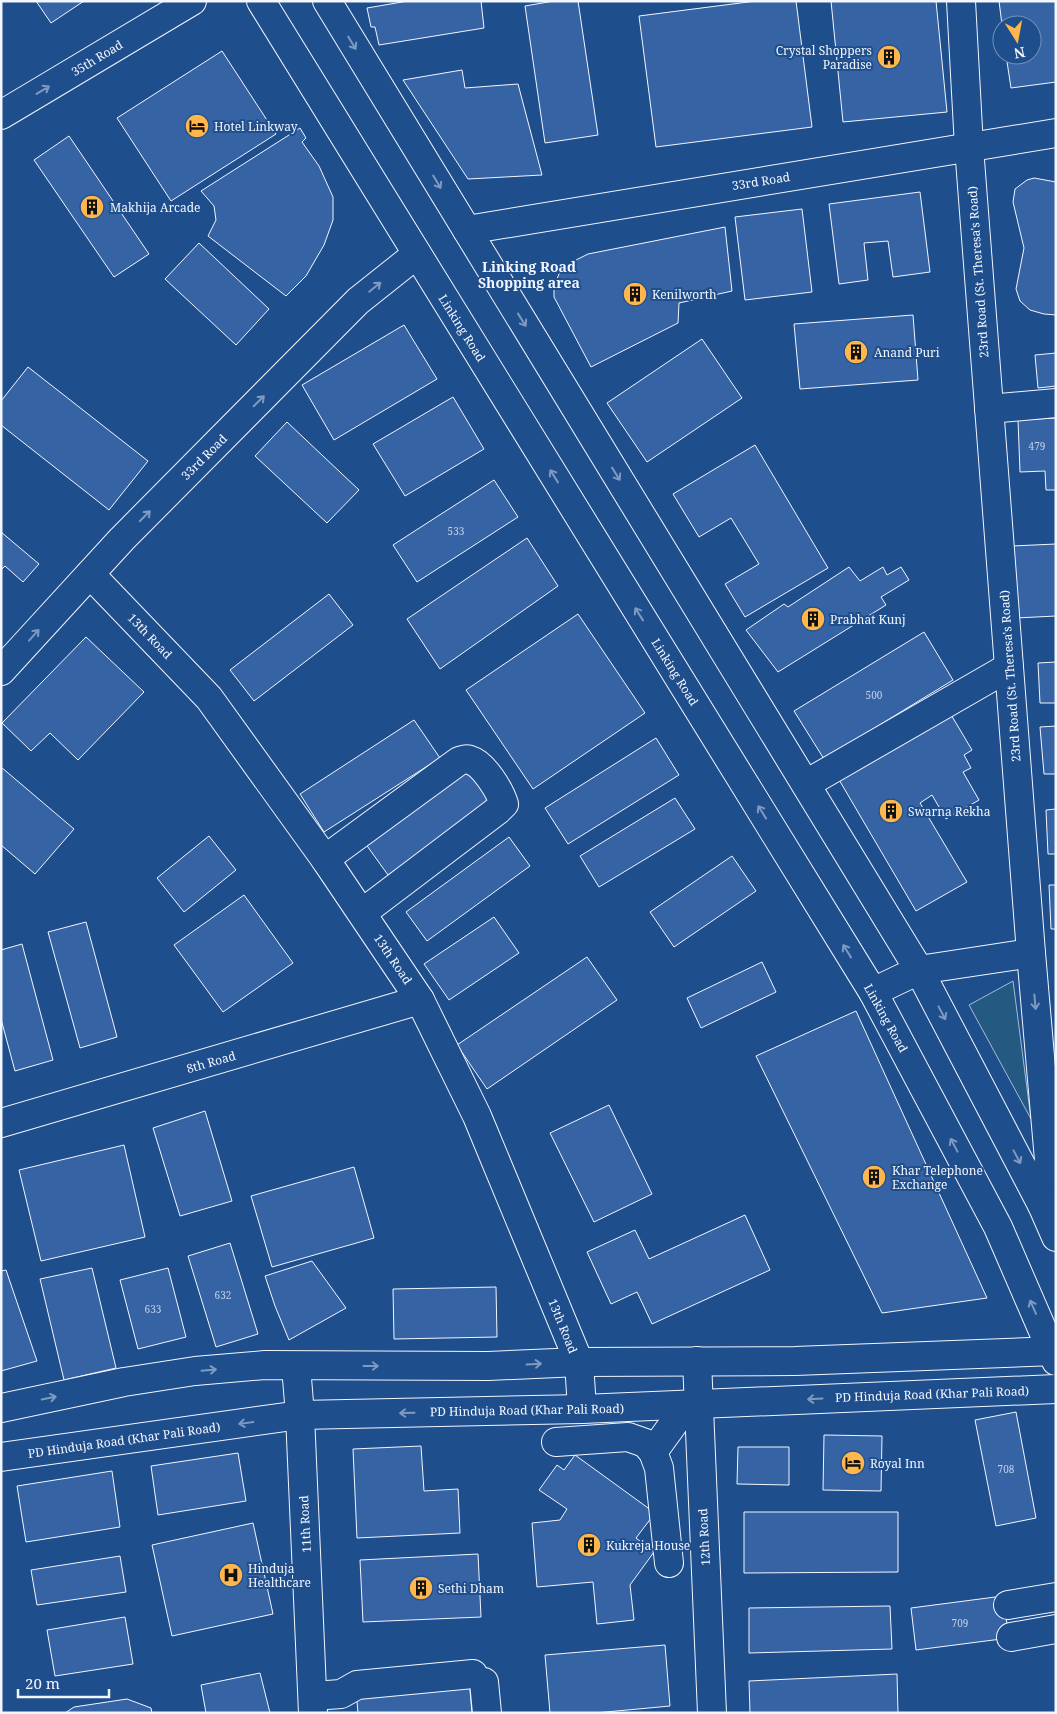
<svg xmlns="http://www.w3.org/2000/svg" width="1057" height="1714" font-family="'Noto Serif',serif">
<rect width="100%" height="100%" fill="#1f4e8c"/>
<polygon fill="#245a82" stroke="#a8bbd7" points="1013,981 1031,1119 969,1005"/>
<g fill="#3563a3" stroke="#f2f6ff">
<polygon points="36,1 84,1 51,23"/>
<polygon points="408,1 481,1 484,28 379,45 375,27 371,27 367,8"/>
<polygon points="554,1 578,1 598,135 545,143 525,6"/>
<polygon points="756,1 796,1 812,127 656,147 639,16"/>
<polygon points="831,1 936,1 947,112 843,122"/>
<polygon points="999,1 1056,1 1056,82 1011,88 1006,55 1032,55 1032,25 1002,25"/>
<polygon points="222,51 276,134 171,201 117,118"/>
<polygon points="462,70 465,88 518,84 542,175 468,179 403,80"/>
<polygon points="300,128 306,138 302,142 319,166 333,197 333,220 324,245 306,276 286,296 208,236 216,220 214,206 201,191"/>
<polygon points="69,136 149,254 114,277 34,160"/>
<polygon points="1034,178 1056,182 1056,315 1044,314 1030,310 1020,301 1016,289 1024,248 1013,202 1015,189 1027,180"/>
<polygon points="920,192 930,272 893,277 888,241 864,243 868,280 839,284 829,204"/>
<polygon points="802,209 812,292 745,300 735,217"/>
<polygon points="725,227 732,291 679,303 678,323 591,367 554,297 554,286 559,274 570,263 588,254"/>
<polygon points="199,243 269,309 236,345 165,279"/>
<polygon points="913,315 918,380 800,389 794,324"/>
<polygon points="404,325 437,379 334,440 302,385"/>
<polygon points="702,339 742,398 647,462 607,403"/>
<polygon points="1056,353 1056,386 1038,388 1035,355"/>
<polygon points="28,367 148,461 109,510 1,425 1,401"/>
<polygon points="453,397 484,449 405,496 373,444"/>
<polygon points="1056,418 1056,490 1046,490 1045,471 1020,472 1018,420"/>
<polygon points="287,422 359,490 327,523 255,456"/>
<polygon points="755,445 828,568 745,617 725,584 759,564 731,518 699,537 673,494"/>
<polygon points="494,480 518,517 417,582 393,545"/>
<polygon points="1,532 39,564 23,582 5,566 1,570"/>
<polygon points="527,538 558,586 440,669 407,619"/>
<polygon points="1056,544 1056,616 1016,618 1012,546"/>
<polygon points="849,567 860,581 883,567 887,575 901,567 909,580 881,597 886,605 778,672 746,630 784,604 788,607"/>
<polygon points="329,594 353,625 254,701 230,670"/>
<polygon points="578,614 645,713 533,789 466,690"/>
<polygon points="924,632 953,680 824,759 794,711"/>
<polygon points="86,637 144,692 78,760 50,733 31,751 2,723"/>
<polygon points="1056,662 1056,703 1040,703 1038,663"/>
<polygon points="950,713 972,750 964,755 971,768 963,772 979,800 946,819 932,795 920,803 967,882 916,911 838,778"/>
<polygon points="414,720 440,758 324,832 300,794"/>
<polygon points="1056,726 1056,774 1044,774 1040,727"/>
<polygon points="656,738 679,775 568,844 545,808"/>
<polygon points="1,767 74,829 35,874 1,845"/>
<polygon points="471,767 495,800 388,875 365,843"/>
<polygon points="675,798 695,829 599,887 580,856"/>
<polygon points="1056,809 1056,854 1048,854 1046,810"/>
<polygon points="209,836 236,870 184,912 157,878"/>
<polygon points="509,837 530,866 427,941 406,912"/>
<polygon points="732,856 756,891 674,947 650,912"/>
<polygon points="1049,885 1056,885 1056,929 1051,929"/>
<polygon points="244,895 293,963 223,1012 174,945"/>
<polygon points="494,917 519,953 449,1000 424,964"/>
<polygon points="86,922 117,1037 80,1048 48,932"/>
<polygon points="22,944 53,1060 15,1071 1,1019 1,950"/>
<polygon points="587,957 617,1000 487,1089 457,1045"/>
<polygon points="762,962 776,992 701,1028 687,998"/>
<polygon points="856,1011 987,1298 882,1313 756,1056"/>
<polygon points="609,1105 652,1194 594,1222 550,1133"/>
<polygon points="205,1111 232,1201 180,1216 153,1128"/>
<polygon points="124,1145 145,1237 41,1261 19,1170"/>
<polygon points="354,1167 374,1238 272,1267 251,1196"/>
<polygon points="745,1215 770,1270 652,1324 637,1292 611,1304 587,1252 635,1230 649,1259"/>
<polygon points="230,1243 258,1334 216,1347 188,1256"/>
<polygon points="312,1261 346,1308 289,1340 275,1306 265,1276"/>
<polygon points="92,1268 116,1368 64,1380 40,1279"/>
<polygon points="168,1268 186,1337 138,1349 120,1280"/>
<polygon points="6,1270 37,1361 1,1371 1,1271"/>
<polygon points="496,1287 497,1337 394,1339 393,1289"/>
<polygon points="1016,1412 1036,1518 996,1526 975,1420"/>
<polygon points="824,1435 882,1436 881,1491 823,1490"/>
<polygon points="421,1446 424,1491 458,1489 460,1533 357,1538 353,1449"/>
<polygon points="738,1447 789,1447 789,1485 737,1484"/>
<polygon points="238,1453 246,1501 158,1515 151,1466"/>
<polygon points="575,1455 655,1513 636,1538 654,1552 630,1585 634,1620 597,1624 593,1582 537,1587 532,1523 560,1520 567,1509 539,1490 557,1465 564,1470"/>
<polygon points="112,1471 120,1527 26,1542 17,1486"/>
<polygon points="744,1512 898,1512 898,1572 744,1573"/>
<polygon points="253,1523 273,1614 172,1636 152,1545"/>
<polygon points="478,1554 481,1617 363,1622 360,1560"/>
<polygon points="120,1556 126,1592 37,1605 31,1570"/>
<polygon points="1003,1596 1009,1638 916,1650 911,1608"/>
<polygon points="890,1606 892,1649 749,1653 749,1608"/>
<polygon points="125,1617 133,1664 55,1676 47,1630"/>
<polygon points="665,1645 670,1706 595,1713 550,1713 545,1655"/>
<polygon points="260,1673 270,1713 206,1713 201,1685"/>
<polygon points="897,1674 898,1713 750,1713 749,1681"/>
<polygon points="469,1679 472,1713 358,1713 356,1690"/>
<polygon points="127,1699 151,1708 152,1713 65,1713 74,1707"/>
</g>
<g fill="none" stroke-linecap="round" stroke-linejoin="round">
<g stroke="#f2f6ff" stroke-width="30">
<g id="minor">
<polyline points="961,1 969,147 1031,953 1049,1160 1042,1205"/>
<polyline points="1,115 192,1"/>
<polyline points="467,230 1056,133"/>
<polyline points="989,409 1056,403"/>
<polyline points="90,574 209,698 325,859 420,1000 477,1116 579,1362 582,1409"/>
<polyline points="1,671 122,539 358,301 417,254"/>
<polyline points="806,784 1009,667"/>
<path d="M325,859L459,761C463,760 466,758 470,760C484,764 500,791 504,804L498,810L362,913"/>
<polyline points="919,970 1031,953"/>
<polyline points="1,1123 420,1000"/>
<polyline points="697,1361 712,1713"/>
<polyline points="296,1366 300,1415 313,1713"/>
<polyline points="1,1408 124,1382 195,1371 265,1365 488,1366 579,1362 795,1361 1056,1351"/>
<polyline points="556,1442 628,1437 645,1443 653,1452 659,1468 669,1563"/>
<polyline points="653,1452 687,1405"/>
<polyline points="1,1457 300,1415 582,1409 1056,1389"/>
<polyline points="1008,1605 1056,1597"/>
<polyline points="1011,1637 1056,1629"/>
<polyline points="484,1682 487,1713"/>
<polyline points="313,1696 341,1694 357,1685 473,1674"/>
</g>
</g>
<g stroke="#f2f6ff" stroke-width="30">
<g id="major">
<polyline points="261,1 873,992 998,1227 1056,1361"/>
<polyline points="327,1 919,970 1042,1205 1056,1237"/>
<polyline points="873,992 919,970"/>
</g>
</g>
<use href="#minor" stroke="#1f4e8c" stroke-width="28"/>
<use href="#major" stroke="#1f4e8c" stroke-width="28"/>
</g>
<defs><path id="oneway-shaft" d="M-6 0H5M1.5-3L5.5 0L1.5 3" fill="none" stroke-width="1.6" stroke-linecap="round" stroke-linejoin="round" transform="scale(1.25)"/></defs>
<g stroke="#7e9ac0">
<use href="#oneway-shaft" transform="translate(352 43) rotate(59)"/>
<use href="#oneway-shaft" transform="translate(43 90) rotate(-31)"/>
<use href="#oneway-shaft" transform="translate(437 182) rotate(59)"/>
<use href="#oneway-shaft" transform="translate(375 287) rotate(-39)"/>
<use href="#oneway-shaft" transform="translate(522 320) rotate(58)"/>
<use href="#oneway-shaft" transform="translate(259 401) rotate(-45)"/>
<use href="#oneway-shaft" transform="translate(616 474) rotate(58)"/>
<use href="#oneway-shaft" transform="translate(554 476) rotate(-122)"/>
<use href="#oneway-shaft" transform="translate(145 516) rotate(-45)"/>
<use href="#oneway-shaft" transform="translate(639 614) rotate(-122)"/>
<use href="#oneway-shaft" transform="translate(34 635) rotate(-48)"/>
<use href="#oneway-shaft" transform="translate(762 812) rotate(-122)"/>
<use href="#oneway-shaft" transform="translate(847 951) rotate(-122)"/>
<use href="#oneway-shaft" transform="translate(1035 1002) rotate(85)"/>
<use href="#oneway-shaft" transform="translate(942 1013) rotate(62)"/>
<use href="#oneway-shaft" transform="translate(954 1145) rotate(-118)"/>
<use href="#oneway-shaft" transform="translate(1017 1157) rotate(62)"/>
<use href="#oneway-shaft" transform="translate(1033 1307) rotate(-114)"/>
<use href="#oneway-shaft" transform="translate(534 1364) rotate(-3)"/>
<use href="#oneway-shaft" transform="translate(371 1366)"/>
<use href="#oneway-shaft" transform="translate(209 1370) rotate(-5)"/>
<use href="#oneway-shaft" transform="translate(49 1398) rotate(-12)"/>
<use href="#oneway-shaft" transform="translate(815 1399) rotate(177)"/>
<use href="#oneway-shaft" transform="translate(407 1413) rotate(179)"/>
<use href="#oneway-shaft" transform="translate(246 1423) rotate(172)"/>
</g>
<defs>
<g id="building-disc" transform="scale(1.25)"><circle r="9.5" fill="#ffb74d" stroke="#1f4e8c"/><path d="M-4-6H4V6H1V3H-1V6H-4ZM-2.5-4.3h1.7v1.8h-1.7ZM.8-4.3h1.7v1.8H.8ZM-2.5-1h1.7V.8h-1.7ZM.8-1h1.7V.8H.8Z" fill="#111"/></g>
<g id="hotel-disc" transform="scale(1.25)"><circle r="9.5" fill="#ffb74d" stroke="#1f4e8c"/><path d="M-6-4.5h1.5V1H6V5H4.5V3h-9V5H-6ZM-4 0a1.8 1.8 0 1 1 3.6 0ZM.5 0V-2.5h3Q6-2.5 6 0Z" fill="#111"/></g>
<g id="hospital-disc" transform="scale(1.25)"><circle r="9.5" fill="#ffb74d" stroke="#1f4e8c"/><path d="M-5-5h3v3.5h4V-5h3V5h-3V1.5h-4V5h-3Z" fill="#111"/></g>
</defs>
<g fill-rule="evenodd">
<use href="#building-disc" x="889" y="57"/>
<use href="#hotel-disc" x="197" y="126"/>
<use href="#building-disc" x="92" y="207"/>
<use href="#building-disc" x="635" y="294"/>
<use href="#building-disc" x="856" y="352"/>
<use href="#building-disc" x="813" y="619"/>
<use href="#building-disc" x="891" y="811"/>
<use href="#building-disc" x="874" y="1177"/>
<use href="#hotel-disc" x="853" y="1463"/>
<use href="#building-disc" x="589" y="1545"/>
<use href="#hospital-disc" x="231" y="1575"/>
<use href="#building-disc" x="421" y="1588"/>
</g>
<g text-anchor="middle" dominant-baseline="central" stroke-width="4" stroke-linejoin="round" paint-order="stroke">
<g font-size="10" fill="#c3d1e8">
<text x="1037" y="446">479</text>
<text x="456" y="531">533</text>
<text x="874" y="695">500</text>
<text x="223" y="1295">632</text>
<text x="153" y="1309">633</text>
<text x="1006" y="1469">708</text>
<text x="960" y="1623">709</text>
</g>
<g font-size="12" fill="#f2f6ff" stroke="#1f4e8c" text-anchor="start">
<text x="872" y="50" text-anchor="end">Crystal Shoppers<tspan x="872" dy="14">Paradise</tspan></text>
<text x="214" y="126">Hotel Linkway</text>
<text x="110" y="207">Makhija Arcade</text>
<text x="652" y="294">Kenilworth</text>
<text x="874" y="352">Anand Puri</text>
<text x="830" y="619">Prabhat Kunj</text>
<text x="908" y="811">Swarna Rekha</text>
<text x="892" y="1170">Khar Telephone<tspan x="892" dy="14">Exchange</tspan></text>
<text x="870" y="1463">Royal Inn</text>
<text x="606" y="1545">Kukreja House</text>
<text x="248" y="1568">Hinduja<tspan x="248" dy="14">Healthcare</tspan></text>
<text x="438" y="1588">Sethi Dham</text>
</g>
<g font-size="12" fill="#f2f6ff" stroke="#1f4e8c">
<text transform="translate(97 58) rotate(-31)">35th Road</text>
<text transform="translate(761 181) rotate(-9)">33rd Road</text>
<text transform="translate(978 272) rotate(-94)">23rd Road (St. Theresa's Road)</text>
<text transform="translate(462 328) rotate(58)">Linking Road</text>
<text transform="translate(204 457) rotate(-45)">33rd Road</text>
<text transform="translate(150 636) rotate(46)">13th Road</text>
<text transform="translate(675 672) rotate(58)">Linking Road</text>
<text transform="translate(1010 676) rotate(-94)">23rd Road (St. Theresa's Road)</text>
<text transform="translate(393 959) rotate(56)">13th Road</text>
<text transform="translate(886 1018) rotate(61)">Linking Road</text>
<text transform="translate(211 1062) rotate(-16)">8th Road</text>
<text transform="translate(563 1326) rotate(68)">13th Road</text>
<text transform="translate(932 1394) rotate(-2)">PD Hinduja Road (Khar Pali Road)</text>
<text transform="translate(527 1410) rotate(-1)">PD Hinduja Road (Khar Pali Road)</text>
<text transform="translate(124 1440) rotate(-8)">PD Hinduja Road (Khar Pali Road)</text>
<text transform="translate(305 1524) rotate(-93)">11th Road</text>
<text transform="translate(704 1537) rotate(-93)">12th Road</text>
</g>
<g font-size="14" font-weight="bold" fill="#f2f6ff" stroke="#1f4e8c">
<text x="529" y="266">Linking Road<tspan x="529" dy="16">Shopping area</tspan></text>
</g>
</g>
<rect width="1057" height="1714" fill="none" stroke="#f2f6ff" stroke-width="5"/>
<g transform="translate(1017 40) rotate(169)"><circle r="24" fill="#1f4e8c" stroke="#7391ba"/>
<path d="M0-4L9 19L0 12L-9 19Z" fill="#ffb74d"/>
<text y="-8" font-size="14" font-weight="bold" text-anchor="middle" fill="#f2f6ff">N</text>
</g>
<path d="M18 1689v8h91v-8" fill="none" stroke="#f2f6ff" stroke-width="2.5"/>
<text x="25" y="1689" font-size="15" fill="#f2f6ff" stroke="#1f4e8c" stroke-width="4" paint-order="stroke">20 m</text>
</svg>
